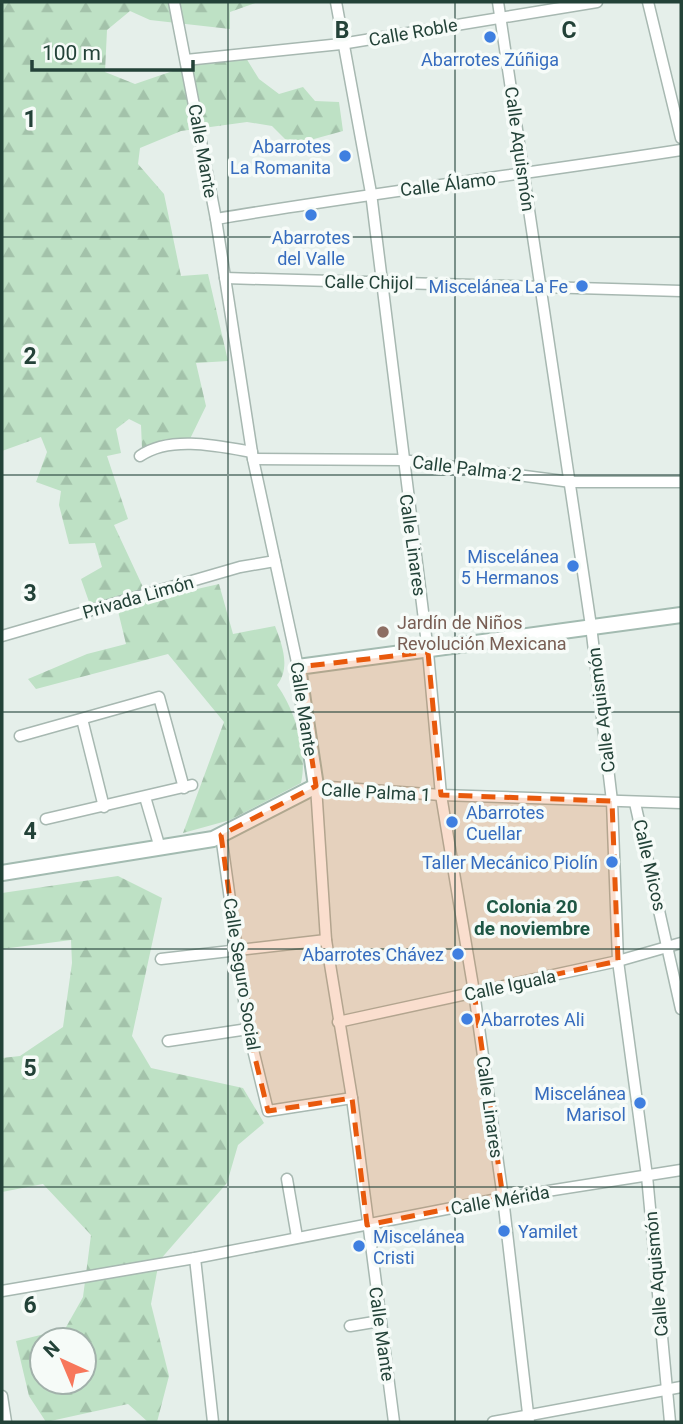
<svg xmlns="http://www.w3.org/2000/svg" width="683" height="1424" font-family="Roboto,sans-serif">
<defs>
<pattern id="forest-firs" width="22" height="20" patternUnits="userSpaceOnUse" patternTransform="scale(1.75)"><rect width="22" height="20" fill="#bee1c5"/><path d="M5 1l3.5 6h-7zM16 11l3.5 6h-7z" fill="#a3c2aa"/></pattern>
</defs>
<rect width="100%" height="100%" fill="#e5efea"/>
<g fill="url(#forest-firs)" fill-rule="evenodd">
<path d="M2,2H258L230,12V29L150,20L130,11L107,30L105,72L135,84L202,61L246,58L259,79L279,94L303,87L315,101L339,102L343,131L314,139L288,142L272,126L247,122L181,131L140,148L138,164L164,194L181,276L208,274L228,361L196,363L206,406L188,443L142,448L141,425L129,419L116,429L121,453L107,456L128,519L114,525L149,600L219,584L233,634L275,626C282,644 291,668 277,685C295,710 308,752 301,783L230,820L183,833L224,722L168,654L36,689L28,679L87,654L126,644L118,611L94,616L81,579L102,567L95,543L69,544L59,505L61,491L36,482L47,452L41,437L2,451Z"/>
<path d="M118,876L162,898L132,1036L151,1068L243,1088L264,1123L238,1145L227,1183L159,1261L151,1304L169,1376L157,1422H148L128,1404L46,1422L29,1396L16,1341L65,1329L83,1297L91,1235L43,1184L2,1192V1058L20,1056L63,1027L72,963L71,940L2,949V893ZM42,1340H84V1382H42Z"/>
</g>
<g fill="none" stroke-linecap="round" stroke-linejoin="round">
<g stroke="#a7b8b1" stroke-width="13">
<g id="street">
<polyline points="174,2 216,219 253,459 298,667"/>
<polyline points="336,2 371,193 428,652 441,795 474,992 503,1198 529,1422"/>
<polyline points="498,2 591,626 612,801 618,961 647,1176 670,1422"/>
<polyline points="648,2 681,138"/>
<polyline points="186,60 341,44 597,2"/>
<path d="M216,219C370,193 526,174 681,150"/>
<polyline points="225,278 681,291"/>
<path d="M140,456C170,435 219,446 252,452"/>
<polyline points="253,459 402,460 571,482 681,482"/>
<polyline points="2,636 240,567 275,561"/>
<polyline points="82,719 104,807"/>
<polyline points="20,736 159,697 184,788"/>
<polyline points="145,797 160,848"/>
<polyline points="635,803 681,1009"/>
<polyline points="46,819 192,785"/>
<polyline points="221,835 248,1029 268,1111 352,1098"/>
<polyline points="161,959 326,940"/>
<polyline points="338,1022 618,961 681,943"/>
<polyline points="168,1041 248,1029"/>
<polyline points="287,1179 297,1237"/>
<polyline points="195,1258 213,1422"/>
<polyline points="2,1291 195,1258 503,1198 681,1170"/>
<polyline points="350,1326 380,1321"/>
<polyline points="2,1396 6,1422"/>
<polyline points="394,1422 352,1098 326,940 316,786 441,795 681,803"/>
<polyline points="493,1422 681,1387"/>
</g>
</g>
<g stroke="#a3bbb1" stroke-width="18">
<polyline id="secondary" points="2,873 213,839 316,786 298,667 681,615"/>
</g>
<use href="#street" stroke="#fff" stroke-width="10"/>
<use href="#secondary" stroke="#fff" stroke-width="14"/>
</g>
<path fill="#e8590c" fill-opacity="0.2" stroke="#e8590c" stroke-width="5" stroke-dasharray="14 9" stroke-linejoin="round" d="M428,652L441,795L612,801L618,961L474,992L503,1198L367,1225L352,1098L268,1111L248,1029L221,835L316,786L298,667Z"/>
<path fill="none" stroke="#234238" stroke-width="2" stroke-opacity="0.55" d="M228,2V1422M455,2V1422M2,237H681M2,475H681M2,712H681M2,949H681M2,1187H681"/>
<g fill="#3f7fe0" stroke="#f6fbf8" stroke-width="2.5">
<circle cx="490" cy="37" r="7"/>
<circle cx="345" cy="156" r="7"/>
<circle cx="311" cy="215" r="7"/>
<circle cx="582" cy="286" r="7"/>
<circle cx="573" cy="566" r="7"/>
<circle cx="452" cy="822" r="7"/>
<circle cx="612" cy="862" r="7"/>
<circle cx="458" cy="954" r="7"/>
<circle cx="467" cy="1019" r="7"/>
<circle cx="640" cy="1103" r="7"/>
<circle cx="504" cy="1231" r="7"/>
<circle cx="359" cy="1246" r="7"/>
</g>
<circle fill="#8d6e63" stroke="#f6fbf8" stroke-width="2.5" cx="383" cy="632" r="7"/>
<g text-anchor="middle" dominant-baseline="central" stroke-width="7" stroke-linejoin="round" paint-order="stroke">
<g font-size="18" fill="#234238" stroke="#f6fbf8">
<text transform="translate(413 32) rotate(-10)">Calle Roble</text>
<text transform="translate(520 149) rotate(82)">Calle Aquismón</text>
<text transform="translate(203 151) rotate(80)">Calle Mante</text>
<text transform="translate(448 184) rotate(-7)">Calle Álamo</text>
<text transform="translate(369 282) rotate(1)">Calle Chijol</text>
<text transform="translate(467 468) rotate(7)">Calle Palma 2</text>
<text transform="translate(413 545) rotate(82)">Calle Linares</text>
<text transform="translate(138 597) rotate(-16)">Privada Limón</text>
<text transform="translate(304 709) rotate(81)">Calle Mante</text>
<text transform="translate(601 710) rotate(-97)">Calle Aquismón</text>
<text transform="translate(376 792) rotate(3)">Calle Palma 1</text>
<text transform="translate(650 865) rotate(77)">Calle Micos</text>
<text transform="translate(242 974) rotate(81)">Calle Seguro Social</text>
<text transform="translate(510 985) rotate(-12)">Calle Iguala</text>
<text transform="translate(490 1107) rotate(82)">Calle Linares</text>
<text transform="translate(500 1200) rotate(-10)">Calle Mérida</text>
<text transform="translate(656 1274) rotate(-95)">Calle Aquismón</text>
<text transform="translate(382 1334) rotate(82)">Calle Mante</text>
</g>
<g font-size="18" fill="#366cbe" stroke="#f6fbf8" text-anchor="end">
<text x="490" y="59" text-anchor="middle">Abarrotes Zúñiga</text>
<text x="331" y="146">Abarrotes<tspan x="331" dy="21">La Romanita</tspan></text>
<text x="311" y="237" text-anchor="middle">Abarrotes<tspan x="311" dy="21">del Valle</tspan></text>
<text x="568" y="286">Miscelánea La Fe</text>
<text x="559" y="556">Miscelánea<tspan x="559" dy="21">5 Hermanos</tspan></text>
<text x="466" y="812" text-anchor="start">Abarrotes<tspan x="466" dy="21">Cuellar</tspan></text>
<text x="598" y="862">Taller Mecánico Piolín</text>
<text x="444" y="954">Abarrotes Chávez</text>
<text x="481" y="1019" text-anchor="start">Abarrotes Ali</text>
<text x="626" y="1093">Miscelánea<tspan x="626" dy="21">Marisol</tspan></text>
<text x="518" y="1231" text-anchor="start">Yamilet</text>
<text x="373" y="1236" text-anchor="start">Miscelánea<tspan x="373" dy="21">Cristi</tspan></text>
</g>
<g font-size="18" fill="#785e54" stroke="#f6fbf8" text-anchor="start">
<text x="397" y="622">Jardín de Niños<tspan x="397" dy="21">Revolución Mexicana</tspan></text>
</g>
<g font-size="19" font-weight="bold" fill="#1e5644" stroke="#f6fbf8">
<text x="532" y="906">Colonia 20<tspan x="532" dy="22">de noviembre</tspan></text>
</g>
</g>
<g font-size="23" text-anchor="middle" font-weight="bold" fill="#234238" stroke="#f6fbf8" stroke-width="7" stroke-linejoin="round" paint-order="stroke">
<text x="342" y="38">B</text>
<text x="569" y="38">C</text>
<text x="30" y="127">1</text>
<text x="30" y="364">2</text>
<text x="30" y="601">3</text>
<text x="30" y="839">4</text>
<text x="30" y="1076">5</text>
<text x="30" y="1313">6</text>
</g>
<rect width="683" height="1424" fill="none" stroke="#234238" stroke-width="7"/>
<g transform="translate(63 1361) rotate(316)"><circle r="33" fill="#f6fbf8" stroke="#a2b1ab" stroke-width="2"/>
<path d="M0-5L12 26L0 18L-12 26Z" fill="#f7775b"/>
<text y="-10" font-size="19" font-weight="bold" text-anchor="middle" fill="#234238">N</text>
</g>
<path d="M32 60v10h161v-10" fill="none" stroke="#234238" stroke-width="3.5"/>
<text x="42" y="60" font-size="21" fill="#234238" stroke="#f6fbf8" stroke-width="5" paint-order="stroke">100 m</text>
</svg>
